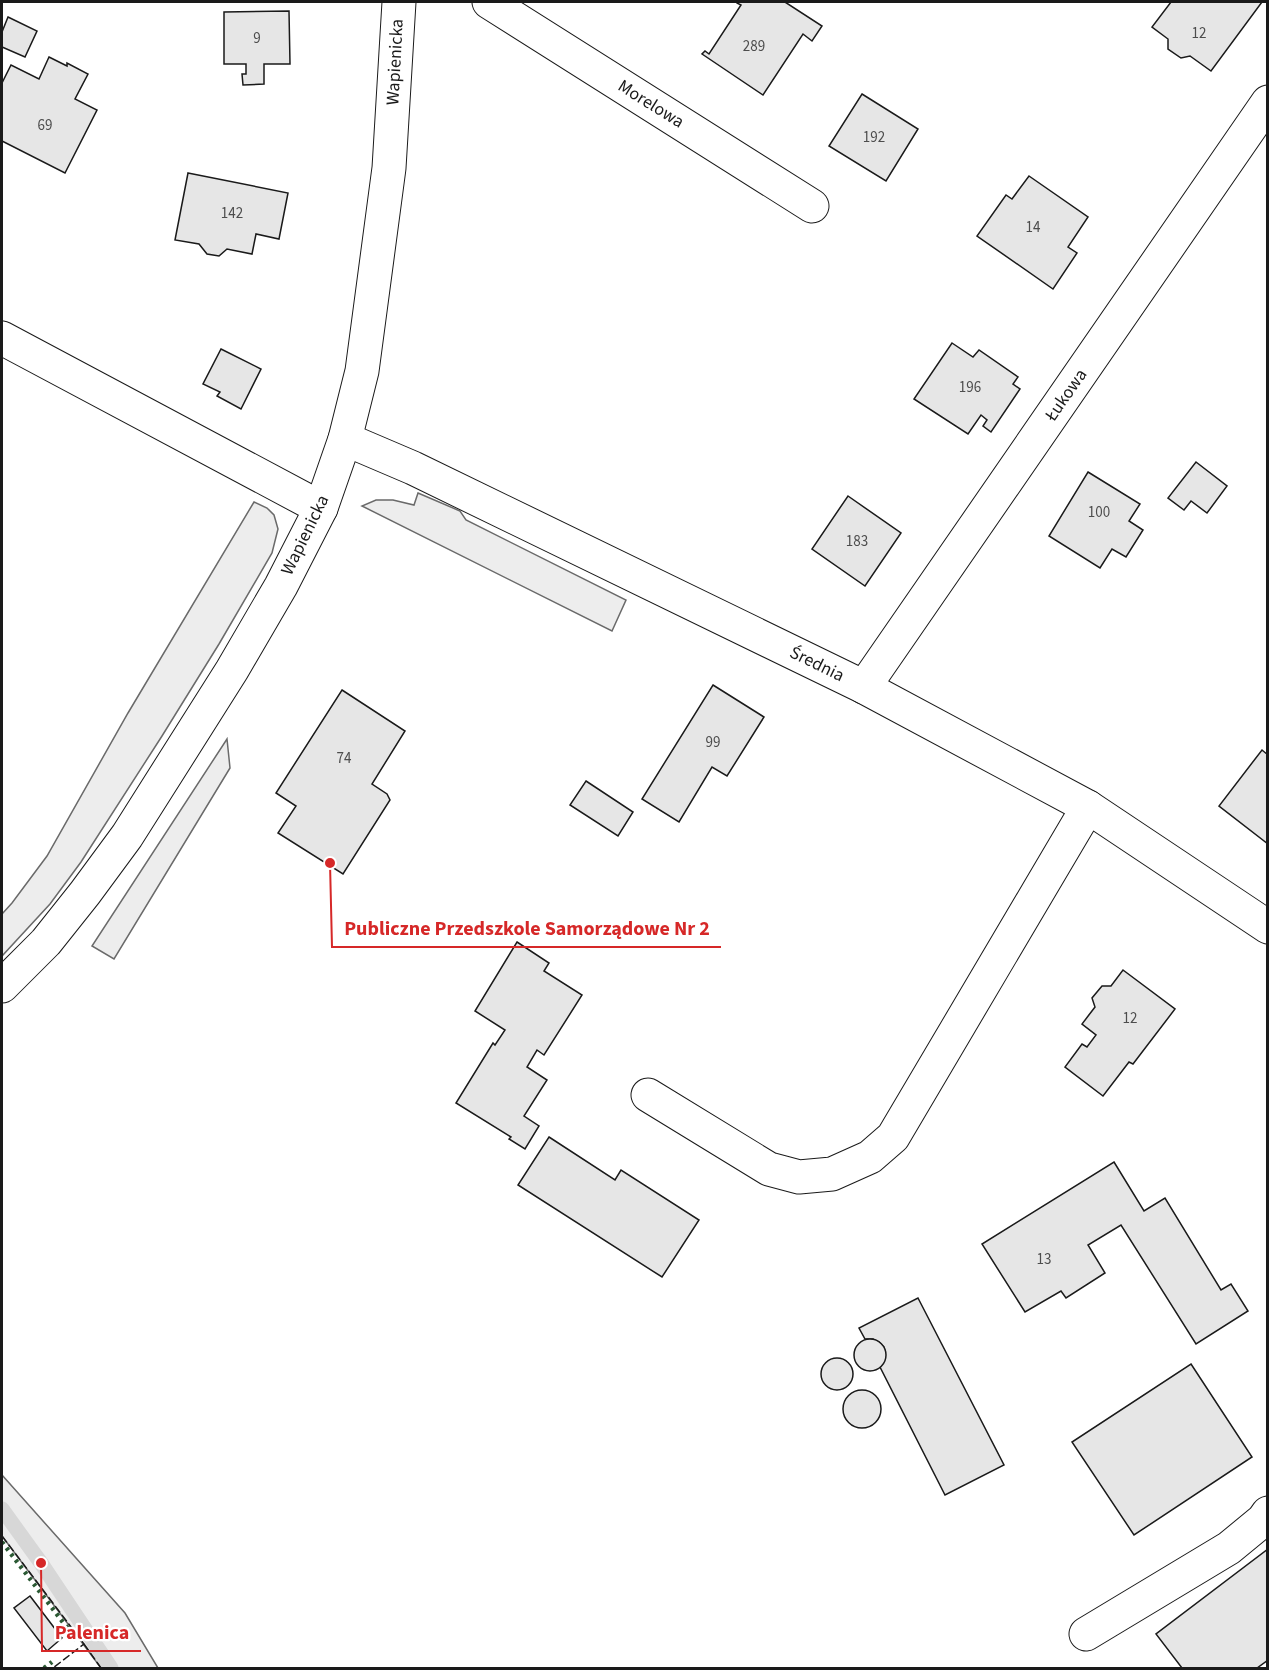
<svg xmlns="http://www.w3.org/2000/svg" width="1269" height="1670" font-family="'Source Sans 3',sans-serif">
<rect width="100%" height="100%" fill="#fff"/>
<g fill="#ededed" stroke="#6a6a6a" stroke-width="1.5">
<polygon points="418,493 460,511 466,520 626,600 612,631 362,506 376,500 393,500 414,505"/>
<polygon points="254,502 267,508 274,515 278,529 272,553 219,644 162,736 81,862 50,904 2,956 2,914 12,903 47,856 128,713"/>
<polygon points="227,739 230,768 114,959 92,946"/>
<polygon points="2,1475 125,1613 158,1668 101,1668 2,1536"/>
</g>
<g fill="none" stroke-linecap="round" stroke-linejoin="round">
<polyline stroke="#d7d7d7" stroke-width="15" points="2,1509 41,1563 111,1668"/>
</g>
<g fill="#e6e6e6" stroke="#1a1a1a" stroke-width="1.5">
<polygon points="737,2 785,2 822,26 812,41 803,34 763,95 702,54 705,51 709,54 741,5 737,3"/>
<polygon points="1171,2 1262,2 1211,71 1190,56 1181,58 1168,49 1168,39 1152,27"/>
<polygon points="289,11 290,64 264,64 264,84 243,85 242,74 246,74 246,64 224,64 224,12"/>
<polygon points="8,17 37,31 25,57 2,47 2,32"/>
<polygon points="49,57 67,66 67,63 88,74 75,99 97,110 65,173 2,141 2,83 11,65 39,79"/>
<polygon points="862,94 918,129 886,181 829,146"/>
<polygon points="188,173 288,193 279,239 256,234 252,254 227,249 219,256 207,254 199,244 175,240"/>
<polygon points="1029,176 1088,217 1068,247 1077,253 1053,289 977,236 1006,195 1012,199"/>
<polygon points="952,343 973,357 979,350 1018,377 1013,384 1020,389 991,432 983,426 987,420 981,415 968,434 914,399"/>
<polygon points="221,349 261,369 241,409 217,396 220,392 203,384"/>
<polygon points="1196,462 1227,486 1207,513 1191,501 1184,510 1168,498"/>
<polygon points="1088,472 1140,504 1129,521 1143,530 1126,557 1112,549 1100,568 1049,536"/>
<polygon points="848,496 901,533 865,586 812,549"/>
<polygon points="713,685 764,717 727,776 712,767 679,822 642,799"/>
<polygon points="342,690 405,731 372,784 387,794 390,800 343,874 278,833 296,806 276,793"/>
<polygon points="1262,750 1268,755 1268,844 1219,806"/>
<polygon points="586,781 633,812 618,836 570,805"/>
<polygon points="517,942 549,963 544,971 582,995 544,1055 537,1050 527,1067 547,1080 524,1116 539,1126 525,1149 509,1139 511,1137 456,1103 493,1043 495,1045 505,1030 475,1011"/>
<polygon points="1123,970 1175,1009 1133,1064 1129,1062 1103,1096 1065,1067 1082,1044 1087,1047 1096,1035 1082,1024 1095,1007 1092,998 1102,986 1111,986"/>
<polygon points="549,1137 615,1180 621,1170 699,1220 662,1277 518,1185"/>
<polygon points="1114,1162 1144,1211 1165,1198 1221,1290 1231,1284 1248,1311 1196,1344 1121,1225 1088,1245 1105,1273 1066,1298 1061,1291 1025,1312 982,1244"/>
<polygon points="918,1298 1004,1465 945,1495 880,1367 884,1361 885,1354 884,1347 879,1342 873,1339 865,1339 859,1328"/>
<circle cx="870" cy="1355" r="16"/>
<circle cx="837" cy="1374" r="16"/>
<polygon points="1191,1364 1252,1457 1134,1535 1072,1442"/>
<circle cx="862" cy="1409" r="19"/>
<polygon points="1268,1549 1268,1660 1257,1668 1182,1668 1156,1634"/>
<polygon points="30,1596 62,1638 47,1651 14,1608"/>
</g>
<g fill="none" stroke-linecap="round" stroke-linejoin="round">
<g stroke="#1a1a1a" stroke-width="35">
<g id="minor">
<polyline points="489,2 812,206"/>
<polyline points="2,338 321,508"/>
<polyline points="345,439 413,468 864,687 1088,807 1268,927"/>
<polyline points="864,687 1268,102"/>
<polyline points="2,986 46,942 85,893 127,836 232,670 281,586 321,508 345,439 362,371 389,168 399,2"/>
<polyline points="648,1095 769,1169 799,1177 832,1174 870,1157 893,1137 1088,807"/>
<polyline points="1086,1634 1229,1548 1263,1520 1268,1513"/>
</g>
</g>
<use href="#minor" stroke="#fff" stroke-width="33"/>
<g stroke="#2b5a34" stroke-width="4.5" stroke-dasharray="3 4.5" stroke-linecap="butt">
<polyline points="2,1542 78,1642"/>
<polyline points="44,1668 52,1662"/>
</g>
<g stroke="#1a1a1a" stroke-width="1.5" stroke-dasharray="8 3" stroke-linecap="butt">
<polyline points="2,1536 84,1644 53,1668"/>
<polyline points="84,1644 101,1668"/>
</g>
</g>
<g text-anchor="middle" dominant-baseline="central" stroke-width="4.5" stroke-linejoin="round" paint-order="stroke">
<g font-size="15" fill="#4d4d4d">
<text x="1199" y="33">12</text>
<text x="257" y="38">9</text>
<text x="754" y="46">289</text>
<text x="45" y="125">69</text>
<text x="874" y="137">192</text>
<text x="232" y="213">142</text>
<text x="1033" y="227">14</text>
<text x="970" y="387">196</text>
<text x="1099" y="512">100</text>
<text x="857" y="541">183</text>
<text x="713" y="742">99</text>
<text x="344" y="758">74</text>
<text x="1130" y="1018">12</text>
<text x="1044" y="1259">13</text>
</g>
<g font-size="18" fill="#1a1a1a" stroke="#fff">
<text transform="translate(395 62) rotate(-87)">Wapienicka</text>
<text transform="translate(651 104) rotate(32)">Morelowa</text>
<text transform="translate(1066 395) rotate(-55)">Łukowa</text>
<text transform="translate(305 535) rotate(-64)">Wapienicka</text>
<text transform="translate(817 664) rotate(26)">Średnia</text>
</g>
</g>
<path fill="none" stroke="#d62828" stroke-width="2" d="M330 863L332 947H721M41 1563L42 1651H141"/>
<g fill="#d62828" stroke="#fff" stroke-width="2">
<circle cx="330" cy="863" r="6"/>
<circle cx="41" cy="1563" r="6"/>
</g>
<g font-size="20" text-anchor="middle" font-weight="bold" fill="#d62828" stroke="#fff" stroke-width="4.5" stroke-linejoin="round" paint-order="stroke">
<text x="527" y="935">Publiczne Przedszkole Samorządowe Nr 2</text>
<text x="92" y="1639">Palenica</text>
</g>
<rect width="1269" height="1670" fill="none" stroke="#1a1a1a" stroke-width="6"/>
</svg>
